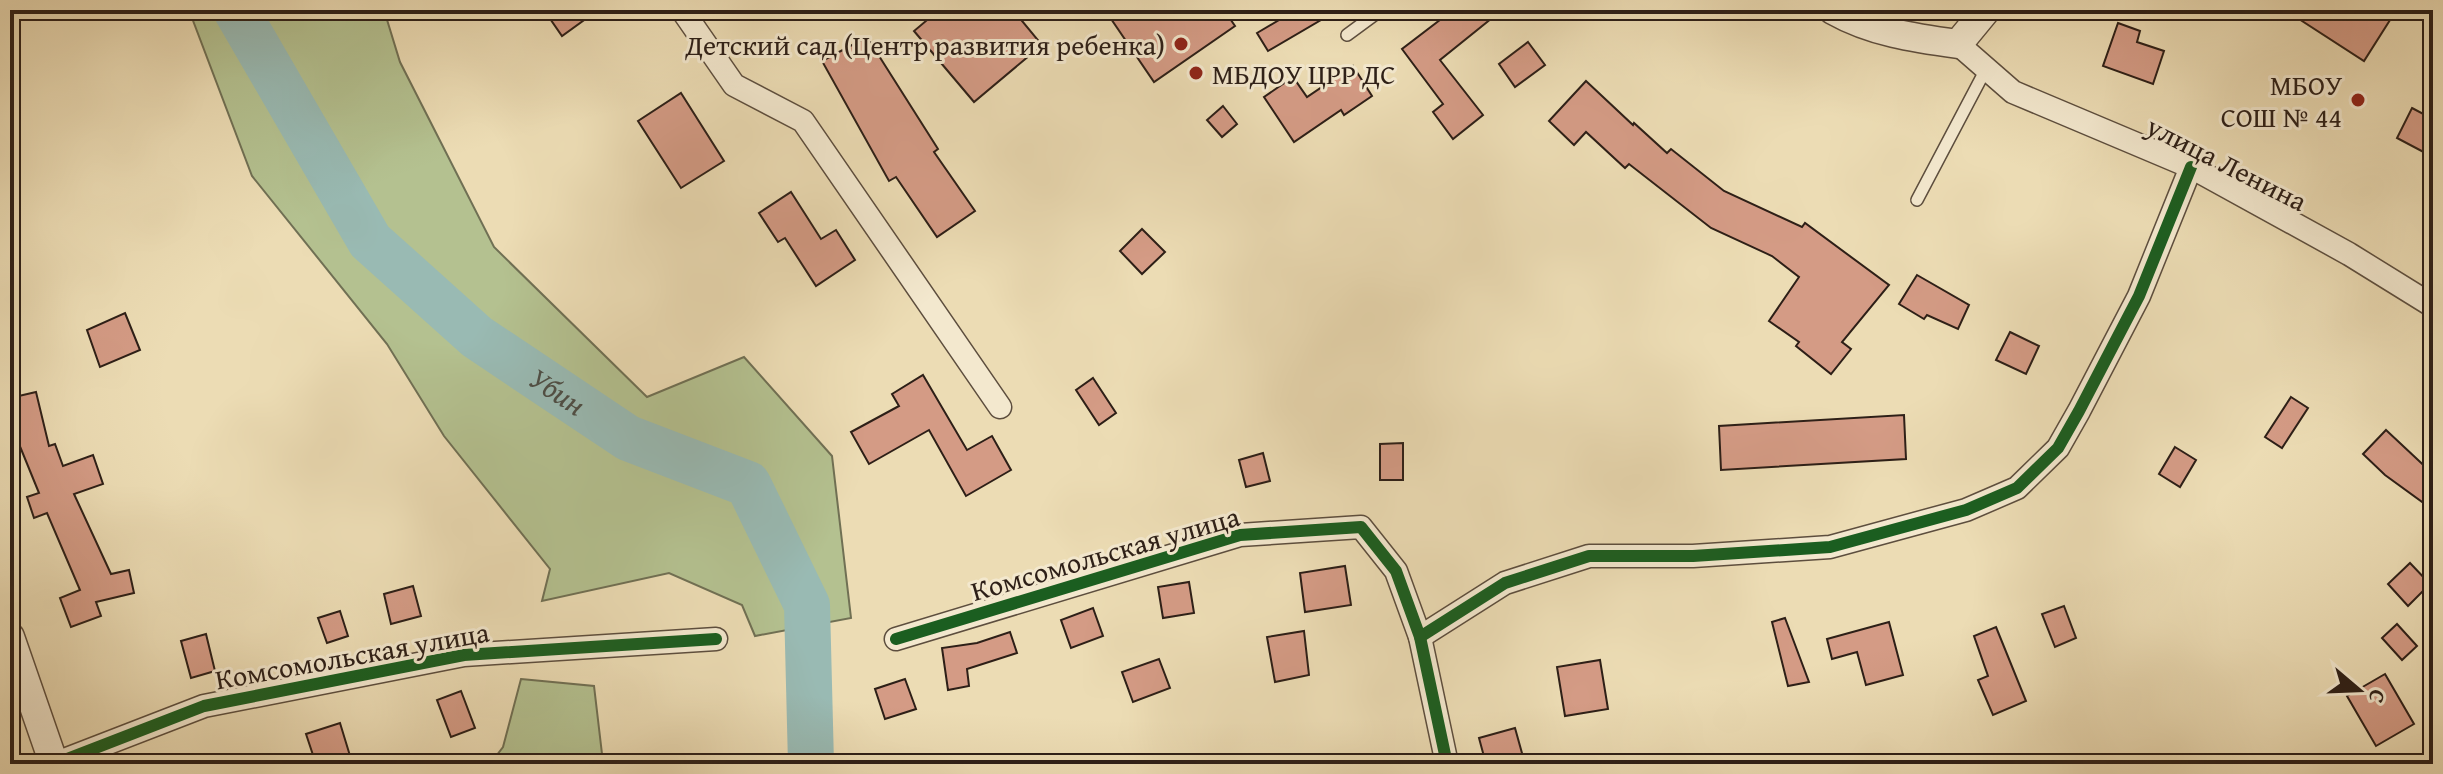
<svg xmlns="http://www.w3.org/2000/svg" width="2443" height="774" font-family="'Gentium Book Plus',serif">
<rect width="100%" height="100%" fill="#ecdcb4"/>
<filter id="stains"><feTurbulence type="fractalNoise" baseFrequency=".0025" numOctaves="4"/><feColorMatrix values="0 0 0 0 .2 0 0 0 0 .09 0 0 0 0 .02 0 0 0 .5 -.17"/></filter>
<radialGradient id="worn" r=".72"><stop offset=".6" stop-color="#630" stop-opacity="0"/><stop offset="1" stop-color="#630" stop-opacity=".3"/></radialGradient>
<g fill="#b4c190" stroke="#707054" stroke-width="2">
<polygon points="189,10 384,10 400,62 494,247 647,397 744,357 832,456 851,618 755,636 742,605 669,573 542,601 550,569 444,436 387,344 252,176"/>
<polygon points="521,679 594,686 602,754 599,764 490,764 503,747"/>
</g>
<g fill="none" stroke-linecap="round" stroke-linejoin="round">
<path stroke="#99bab3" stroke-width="46" id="s1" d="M236,10L370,241L477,337L628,438L748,484L807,605L811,764"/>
</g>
<g fill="#d49b85" stroke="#2d1f17" stroke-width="2">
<polygon points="544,10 598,10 562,36"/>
<polygon points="939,10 1013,10 1042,45 974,102 914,31"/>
<polygon points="1105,10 1224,10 1235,26 1154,82"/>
<polygon points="1296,10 1338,10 1268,51 1257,33"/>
<polygon points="1453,10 1502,10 1440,60 1483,115 1453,139 1433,112 1443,104 1402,49"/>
<polygon points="2285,10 2375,10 2390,20 2364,61"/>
<polygon points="2118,23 2140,31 2137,42 2164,51 2153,84 2103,66"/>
<polygon points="867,37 938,149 934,152 975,211 937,237 896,177 889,181 822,61"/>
<polygon points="1528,42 1545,65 1515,87 1499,64"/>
<polygon points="1353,66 1372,96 1344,115 1341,110 1294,142 1264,97 1293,77 1307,97"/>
<polygon points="1586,81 1633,125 1634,123 1667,153 1671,149 1724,191 1802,227 1805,223 1889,285 1842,342 1851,349 1831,374 1796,346 1799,342 1769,321 1799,277 1772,256 1711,228 1629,164 1625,168 1586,132 1574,145 1549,121"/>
<polygon points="681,93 724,161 681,188 638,121"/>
<polygon points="1223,106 1237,124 1222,137 1207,120"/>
<polygon points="2412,108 2433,119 2433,157 2397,138"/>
<polygon points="791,192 821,239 836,230 855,260 816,286 785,238 778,242 759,213"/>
<polygon points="1142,229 1165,252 1142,274 1120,251"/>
<polygon points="1917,275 1969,305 1958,329 1927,315 1924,319 1899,304"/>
<polygon points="125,313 140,350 100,367 87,330"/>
<polygon points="2010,332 2039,346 2026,374 1996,360"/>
<polygon points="923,375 967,450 992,436 1011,470 966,496 929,430 869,464 851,432 899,406 892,394"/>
<polygon points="1093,378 1116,413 1099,425 1076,390"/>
<polygon points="36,392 49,446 55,444 63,466 93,455 103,484 74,494 111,574 129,570 134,593 96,602 101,616 71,627 60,598 80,590 47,513 34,518 27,497 39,493 10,422 10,398"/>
<polygon points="2291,397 2308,408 2282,448 2265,437"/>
<polygon points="1904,415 1906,459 1721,470 1719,426"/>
<polygon points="2386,430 2433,474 2433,493 2425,504 2385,475 2363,454"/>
<polygon points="1403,443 1403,480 1380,480 1380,444"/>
<polygon points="2175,447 2196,460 2180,487 2159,474"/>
<polygon points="1263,453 1270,481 1246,487 1239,460"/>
<polygon points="2410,563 2430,584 2408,606 2388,584"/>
<polygon points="1345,566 1351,605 1305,612 1300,573"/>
<polygon points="1189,582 1194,613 1163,618 1158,587"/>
<polygon points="413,586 421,616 391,624 384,594"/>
<polygon points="2064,606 2076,638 2055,647 2042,614"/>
<polygon points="1093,608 1103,636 1071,648 1061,620"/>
<polygon points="340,611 348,636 327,643 318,618"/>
<polygon points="1785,618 1809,682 1788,686 1772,622"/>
<polygon points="1889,622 1903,675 1866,685 1857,652 1832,659 1827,639"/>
<polygon points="2397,624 2417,646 2402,660 2382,638"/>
<polygon points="1996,627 2026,701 1993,715 1978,680 1988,676 1974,636"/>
<polygon points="1304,631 1309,675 1275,682 1267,637"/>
<polygon points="1010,632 1017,653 967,669 969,686 948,690 942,648 977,643"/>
<polygon points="206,634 215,671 191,678 181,641"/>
<polygon points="1159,659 1170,688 1133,702 1122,672"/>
<polygon points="1600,660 1608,709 1565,716 1557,667"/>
<polygon points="2385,674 2414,724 2376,746 2347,696"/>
<polygon points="905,679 916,709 885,719 875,689"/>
<polygon points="461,691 475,728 451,737 437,700"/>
<polygon points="340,723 351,759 336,764 316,764 306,734"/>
<polygon points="1515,728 1525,764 1486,764 1479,738"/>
</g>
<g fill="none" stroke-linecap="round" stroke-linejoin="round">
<g stroke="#5d4e3e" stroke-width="14">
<g id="service">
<polyline points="1347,35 1381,10"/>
<polyline points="1917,200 1986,69"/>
</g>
</g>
<g stroke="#5d4e3e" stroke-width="25">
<g id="minor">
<polyline points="682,10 734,85 803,121 1000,407"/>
<polyline points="1958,44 2013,92 2191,167 2349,254 2433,306"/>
<polyline points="1420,637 1505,583 1589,556 1693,556 1830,547 1966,510 2017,488 2058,448 2079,411 2139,296 2191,167"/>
<polyline points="896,639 1240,535 1361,527 1396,571 1420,637 1447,764"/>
<polyline points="54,764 204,706 464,655 716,639"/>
</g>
</g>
<g stroke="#5d4e3e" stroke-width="31">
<g id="tertiary">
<path d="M1833,10C1872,32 1914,38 1958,44L1986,10"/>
<polyline points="10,637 54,764"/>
</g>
</g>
<use href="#service" stroke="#f3e8ce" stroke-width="11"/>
<use href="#minor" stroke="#f3e8ce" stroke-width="22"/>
<use href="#tertiary" stroke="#f3e8ce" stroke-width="28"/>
<g stroke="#f3e8ce" stroke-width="17">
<g id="cycleway">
<polyline points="1420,637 1505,583 1589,556 1693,556 1830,547 1966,510 2017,488 2058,448 2079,411 2139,296 2191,167"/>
<polyline points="896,639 1240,535 1361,527 1396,571 1420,637 1447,764"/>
<polyline points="54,764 204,706 464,655 716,639"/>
</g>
</g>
<use href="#cycleway" stroke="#1b5e20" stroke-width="12"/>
</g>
<g fill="#8f2418" stroke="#f3e8ce" stroke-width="3">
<circle cx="1181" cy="44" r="8"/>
<circle cx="1196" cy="73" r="8"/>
<circle cx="2358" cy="100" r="8"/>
</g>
<g text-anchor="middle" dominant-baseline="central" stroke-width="6" stroke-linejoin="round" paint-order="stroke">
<g font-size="28" fill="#2d1f17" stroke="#f3e8ce" text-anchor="end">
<text x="1165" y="44">Детский сад (Центр развития ребенка)</text>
<text x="1212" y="73" text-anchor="start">МБДОУ ЦРР ДС</text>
<text x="2342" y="84">МБОУ<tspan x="2342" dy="32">СОШ № 44</tspan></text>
</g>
<g font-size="28" fill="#2d1f17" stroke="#f3e8ce">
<text transform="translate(2227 163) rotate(27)">улица Ленина</text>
<text transform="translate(1105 553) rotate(-16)">Комсомольская улица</text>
<text transform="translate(352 655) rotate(-10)">Комсомольская улица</text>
</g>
<g font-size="30" font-style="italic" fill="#4d4e46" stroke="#f3e8ce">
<text stroke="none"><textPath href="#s1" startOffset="508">Убин</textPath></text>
</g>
</g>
<rect width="2443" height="774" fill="none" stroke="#ecdcb4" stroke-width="40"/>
<rect x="12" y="12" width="2419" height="750" fill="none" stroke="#2d1f17" stroke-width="4"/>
<rect x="20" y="20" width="2403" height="734" fill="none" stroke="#2d1f17" stroke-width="2"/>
<g transform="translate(2359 690) rotate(109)" stroke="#f3e8ce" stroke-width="6" paint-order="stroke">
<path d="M0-6L14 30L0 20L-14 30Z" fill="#2d1f17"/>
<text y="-12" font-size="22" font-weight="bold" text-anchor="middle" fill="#2d1f17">С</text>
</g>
<rect width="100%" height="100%" filter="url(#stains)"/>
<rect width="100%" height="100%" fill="url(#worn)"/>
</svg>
